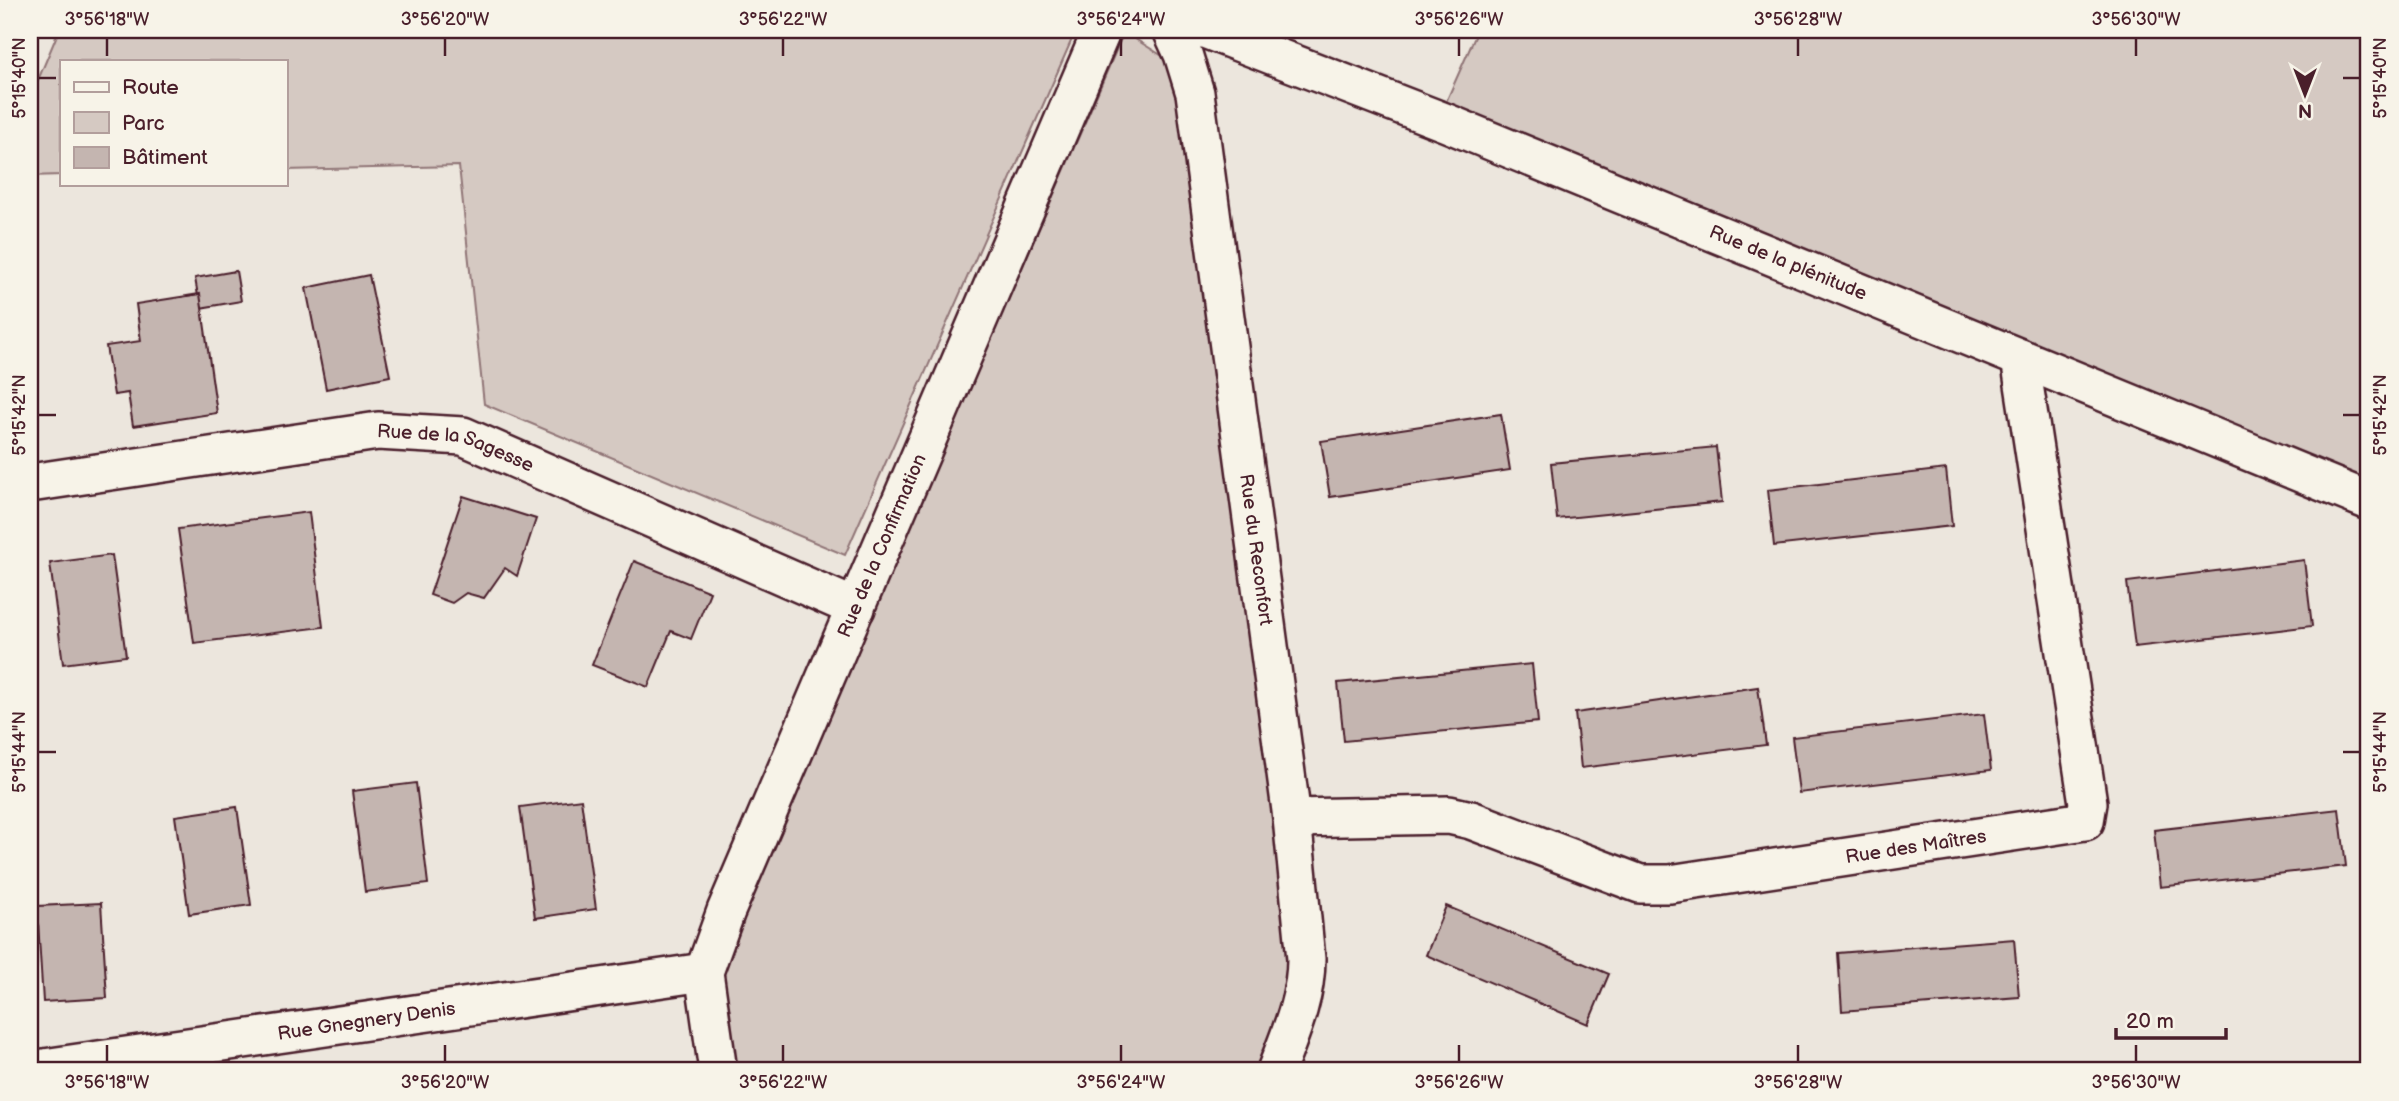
<svg xmlns="http://www.w3.org/2000/svg" width="2399" height="1101" font-family="'Balsamiq Sans',sans-serif">
<rect width="100%" height="100%" fill="#ece6dd"/>
<filter id="ink" filterUnits="userSpaceOnUse"><feTurbulence type="fractalNoise" baseFrequency=".0143" numOctaves="2"/><feDisplacementMap in="SourceGraphic" scale="14" xChannelSelector="R" yChannelSelector="G"/><feConvolveMatrix kernelMatrix="1 2 1 2 8 2 1 2 1" color-interpolation-filters="sRGB"/></filter>
<g filter="url(#ink)">
<g fill="#d5c9c2" stroke="#907476" stroke-width="2">
<polygon points="59,30 1076,30 845,555 484,404 459,166 285,170 285,61 61,61 61,175 30,176 30,99"/>
<polygon points="1478,30 2369,30 2369,492 1446,102"/>
<polygon points="1124,32 1164,57 1181,95 1304,987 1273,1071 736,1071 720,972 741,918"/>
</g>
<g fill="#c4b5b0" stroke="#4a1f2b" stroke-width="2">
<polygon points="236,271 241,301 200,308 195,278"/>
<polygon points="369,275 390,376 326,389 306,288"/>
<polygon points="200,294 217,413 133,426 128,393 114,395 106,346 141,341 136,304"/>
<polygon points="1501,414 1510,470 1330,497 1321,441"/>
<polygon points="1716,447 1722,502 1557,519 1551,463"/>
<polygon points="1946,469 1952,526 1774,546 1768,490"/>
<polygon points="463,496 536,519 517,576 505,568 484,598 466,593 452,603 430,595"/>
<polygon points="309,512 323,627 194,643 178,529"/>
<polygon points="112,555 126,656 63,664 50,563"/>
<polygon points="2304,560 2312,626 2135,647 2127,582"/>
<polygon points="634,561 710,592 691,639 671,631 648,687 592,665"/>
<polygon points="1532,664 1538,722 1344,741 1338,683"/>
<polygon points="1758,687 1766,745 1581,768 1575,713"/>
<polygon points="1984,714 1991,770 1799,793 1792,737"/>
<polygon points="416,783 428,884 365,892 352,791"/>
<polygon points="581,799 596,909 535,918 520,807"/>
<polygon points="237,807 251,905 189,914 175,816"/>
<polygon points="2339,809 2346,866 2160,887 2154,830"/>
<polygon points="101,903 107,998 43,1002 37,906"/>
<polygon points="1446,906 1609,974 1588,1024 1426,955"/>
<polygon points="2014,939 2019,997 1842,1011 1838,953"/>
</g>
<g fill="none" stroke-linecap="round" stroke-linejoin="round">
<g stroke="#4a1f2b" stroke-width="42">
<g id="street">
<path id="s1" d="M1172,30L1183,54L1195,93L1292,818L1306,959C1306,999 1290,1034 1276,1071"/>
<path id="s2" d="M1207,30L1447,123L2369,501"/>
<path id="s3" d="M30,483L378,431L463,436L856,608"/>
<path id="s4" d="M1292,818L1449,815L1471,820L1640,884H1670L2085,821L2088,803L2020,358"/>
<path id="s5" d="M30,1070L704,972"/>
<path id="s6" d="M718,1071L704,972L726,911L1102,30"/>
</g>
</g>
<use href="#street" stroke="#f7f3e8" stroke-width="37"/>
</g>
</g>
<path fill="none" stroke="#4a1f2b" stroke-width="2.5" d="M107,38V56M445,38V56M783,38V56M1121,38V56M1459,38V56M1798,38V56M2136,38V56M38,78H56M2343,78H2360M38,415H56M2343,415H2360M38,752H56M2343,752H2360M107,1045V1062M445,1045V1062M783,1045V1062M1121,1045V1062M1459,1045V1062M1798,1045V1062M2136,1045V1062"/>
<g text-anchor="middle" dominant-baseline="central" stroke-width="5" stroke-linejoin="round" paint-order="stroke">
<g font-size="19" fill="#4a1f2b" stroke="#f7f3e8">
<text stroke="none"><textPath href="#s2" startOffset="626">Rue de la plénitude</textPath></text>
<text stroke="none"><textPath href="#s3" startOffset="432">Rue de la Sagesse</textPath></text>
<text stroke="none"><textPath href="#s6" startOffset="562">Rue de la Confirmation</textPath></text>
<text stroke="none"><textPath href="#s1" startOffset="528">Rue du Reconfort</textPath></text>
<text stroke="none"><textPath href="#s4" startOffset="639">Rue des Maîtres</textPath></text>
<text stroke="none"><textPath href="#s5" startOffset="340">Rue Gnegnery Denis</textPath></text>
</g>
</g>
<rect width="2399" height="1101" fill="none" stroke="#f7f3e8" stroke-width="77"/>
<rect x="60" y="60" width="228" height="126" fill="#f7f3e8" stroke="#b29e9c" stroke-width="2"/>
<rect x="74" y="82" width="35" height="10" fill="#f7f3e8" stroke="#b29e9c" stroke-width="2"/>
<text x="122" y="94" font-size="21" fill="#4a1f2b">Route</text>
<rect x="74" y="112" width="35" height="21" fill="#d5c9c2" stroke="#b29e9c" stroke-width="2"/>
<text x="122" y="130" font-size="21" fill="#4a1f2b">Parc</text>
<rect x="74" y="147" width="35" height="21" fill="#c4b5b0" stroke="#b29e9c" stroke-width="2"/>
<text x="122" y="164" font-size="21" fill="#4a1f2b">Bâtiment</text>
<g transform="translate(2305 94) rotate(180)" stroke="#f7f3e8" stroke-width="5" paint-order="stroke">
<path d="M0-5L12 26L0 18L-12 26Z" fill="#4a1f2b"/>
<text y="-10" font-size="19" font-weight="bold" text-anchor="middle" fill="#4a1f2b">N</text>
</g>
<path d="M2116 1028v10h110v-10" fill="none" stroke="#4a1f2b" stroke-width="3.5"/>
<text x="2126" y="1028" font-size="21" fill="#4a1f2b" stroke="#f7f3e8" stroke-width="5" paint-order="stroke">20 m</text>
<rect x="38" y="38" width="2322" height="1024" fill="none" stroke="#4a1f2b" stroke-width="2.5"/>
<g font-size="18" text-anchor="middle" fill="#4a1f2b">
<text x="107" y="25">3°56'18"W</text>
<text x="445" y="25">3°56'20"W</text>
<text x="783" y="25">3°56'22"W</text>
<text x="1121" y="25">3°56'24"W</text>
<text x="1459" y="25">3°56'26"W</text>
<text x="1798" y="25">3°56'28"W</text>
<text x="2136" y="25">3°56'30"W</text>
<text transform="translate(2380 78) rotate(-90)" y="6">5°15'40"N</text>
<text transform="translate(19 78) rotate(-90)" y="6">5°15'40"N</text>
<text transform="translate(2380 415) rotate(-90)" y="6">5°15'42"N</text>
<text transform="translate(19 415) rotate(-90)" y="6">5°15'42"N</text>
<text transform="translate(2380 752) rotate(-90)" y="6">5°15'44"N</text>
<text transform="translate(19 752) rotate(-90)" y="6">5°15'44"N</text>
<text x="107" y="1088">3°56'18"W</text>
<text x="445" y="1088">3°56'20"W</text>
<text x="783" y="1088">3°56'22"W</text>
<text x="1121" y="1088">3°56'24"W</text>
<text x="1459" y="1088">3°56'26"W</text>
<text x="1798" y="1088">3°56'28"W</text>
<text x="2136" y="1088">3°56'30"W</text>
</g>
</svg>
